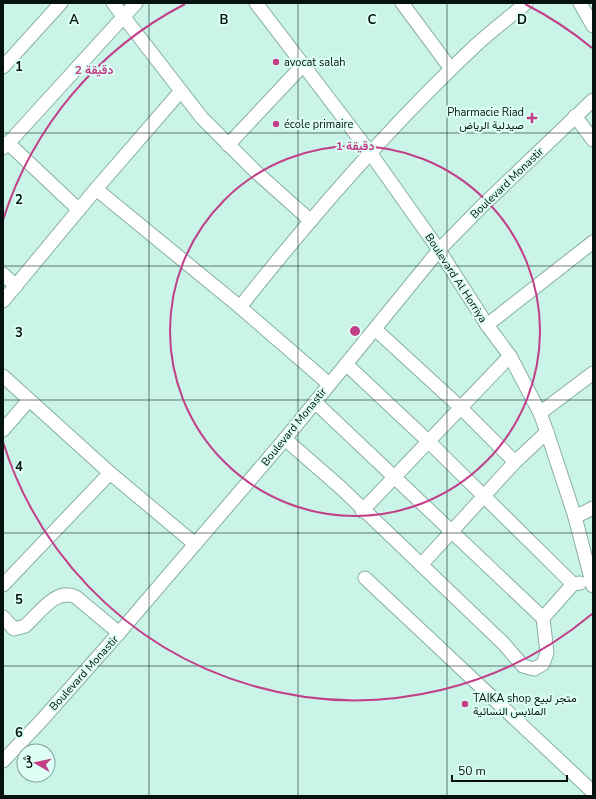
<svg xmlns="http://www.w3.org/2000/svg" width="596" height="799" font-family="'Nunito Sans',Vazirmatn,sans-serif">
<rect width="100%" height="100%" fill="#caf4e8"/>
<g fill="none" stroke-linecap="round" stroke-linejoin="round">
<g stroke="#87afa5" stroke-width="15">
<g id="street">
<polyline points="113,3 202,118 255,171 311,221"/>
<polyline points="256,3 371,154 439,250 487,325 510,356 540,413 547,432 575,517 593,586"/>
<polyline points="402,3 451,69"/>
<polyline points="580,3 593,26"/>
<polyline points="3,67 61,3"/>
<polyline points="575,116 593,140"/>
<polyline points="8,143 79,210"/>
<polyline points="228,145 303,65"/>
<polyline points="3,148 14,137 136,3"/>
<polyline points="96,189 240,307 329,384"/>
<polyline points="3,274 16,286"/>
<polyline points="3,301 96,189 180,92"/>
<path d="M240,307C312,216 390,126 475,46C491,31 510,17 526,3"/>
<polyline points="487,325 593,242"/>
<polyline points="376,330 461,408 515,462"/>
<polyline points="347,365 429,442 573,584"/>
<polyline points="3,376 110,473 195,544"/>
<polyline points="540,413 593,373"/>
<polyline points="3,430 29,400"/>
<polyline points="285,439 340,487 503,643 523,666 534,669 543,664 547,653 543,618 315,402"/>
<polyline points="362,511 510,356"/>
<polyline points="575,517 593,508"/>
<polyline points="421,565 515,462 547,432"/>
<polyline points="365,578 593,792"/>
<polyline points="3,585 110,473"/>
<path d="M3,617L14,629L25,626C39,614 56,587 76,597L119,633"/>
<polyline points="543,618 573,584 580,583"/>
<polyline points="3,761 41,721 119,633 285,439 439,250 481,207 593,100"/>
</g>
</g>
<use href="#street" stroke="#fff" stroke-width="13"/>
</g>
<path fill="none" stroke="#04130f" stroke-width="1" stroke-opacity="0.55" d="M149,3V796M298,3V796M447,3V796M3,133H593M3,266H593M3,400H593M3,533H593M3,666H593"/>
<g fill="none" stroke="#c13f86" stroke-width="2">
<circle cx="355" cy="331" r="185"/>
<path d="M592 614A369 369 0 0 1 3 442M3 220A369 369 0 0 1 185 4M525 4A369 369 0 0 1 592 48"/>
</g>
<g fill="#c13f86" stroke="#ddfff5" stroke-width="1.5">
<circle cx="276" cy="62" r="4"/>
<path d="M530 112h4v4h4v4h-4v4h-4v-4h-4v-4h4z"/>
<circle cx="276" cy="124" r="4"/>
<circle cx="465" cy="704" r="4"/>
</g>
<g text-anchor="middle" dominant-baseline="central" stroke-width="4" stroke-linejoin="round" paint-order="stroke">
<g font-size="11" fill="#04130f" stroke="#ddfff5" text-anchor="start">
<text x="284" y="62">avocat salah</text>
<text x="524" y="112" text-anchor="end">Pharmacie Riad<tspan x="524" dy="13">صيدلية الرياض</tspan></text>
<text x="284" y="124">école primaire</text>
<text x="473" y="698">TAIKA shop متجر لبيع<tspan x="473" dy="13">الملابس النسائية</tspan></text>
</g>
<g font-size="11" fill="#04130f" stroke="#ddfff5">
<text transform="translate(507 183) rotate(-44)">Boulevard Monastir</text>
<text transform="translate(456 278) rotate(57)">Boulevard Al Horriya</text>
<text transform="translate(294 427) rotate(-51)">Boulevard Monastir</text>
<text transform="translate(84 673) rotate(-48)">Boulevard Monastir</text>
</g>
</g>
<g font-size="13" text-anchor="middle" font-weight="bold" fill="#04130f" stroke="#ddfff5" stroke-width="4" stroke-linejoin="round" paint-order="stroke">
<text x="74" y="24">A</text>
<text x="224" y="24">B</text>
<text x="372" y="24">C</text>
<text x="522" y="24">D</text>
<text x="19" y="71">1</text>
<text x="19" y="204">2</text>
<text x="19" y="337">3</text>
<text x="19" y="471">4</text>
<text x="19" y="604">5</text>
<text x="19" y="737">6</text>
</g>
<circle cx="355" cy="331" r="6" fill="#c13f86" stroke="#ddfff5" stroke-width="2"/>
<g font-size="12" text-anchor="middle" font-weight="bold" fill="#c13f86" stroke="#ddfff5" stroke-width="4" stroke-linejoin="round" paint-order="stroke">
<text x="94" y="74">2 دقيقة</text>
<text x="355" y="150">1 دقيقة</text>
</g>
<rect width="596" height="799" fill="none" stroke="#04130f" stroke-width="8"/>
<g transform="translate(36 763) rotate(279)"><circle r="19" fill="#ddfff5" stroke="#86a199"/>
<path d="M0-3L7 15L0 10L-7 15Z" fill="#c13f86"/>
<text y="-6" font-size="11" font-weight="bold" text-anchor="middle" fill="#04130f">ش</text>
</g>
<path d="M452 775v6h115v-6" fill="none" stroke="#04130f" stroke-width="2"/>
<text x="458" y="775" font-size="12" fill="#04130f" stroke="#ddfff5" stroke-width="3" paint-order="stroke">50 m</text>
</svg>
